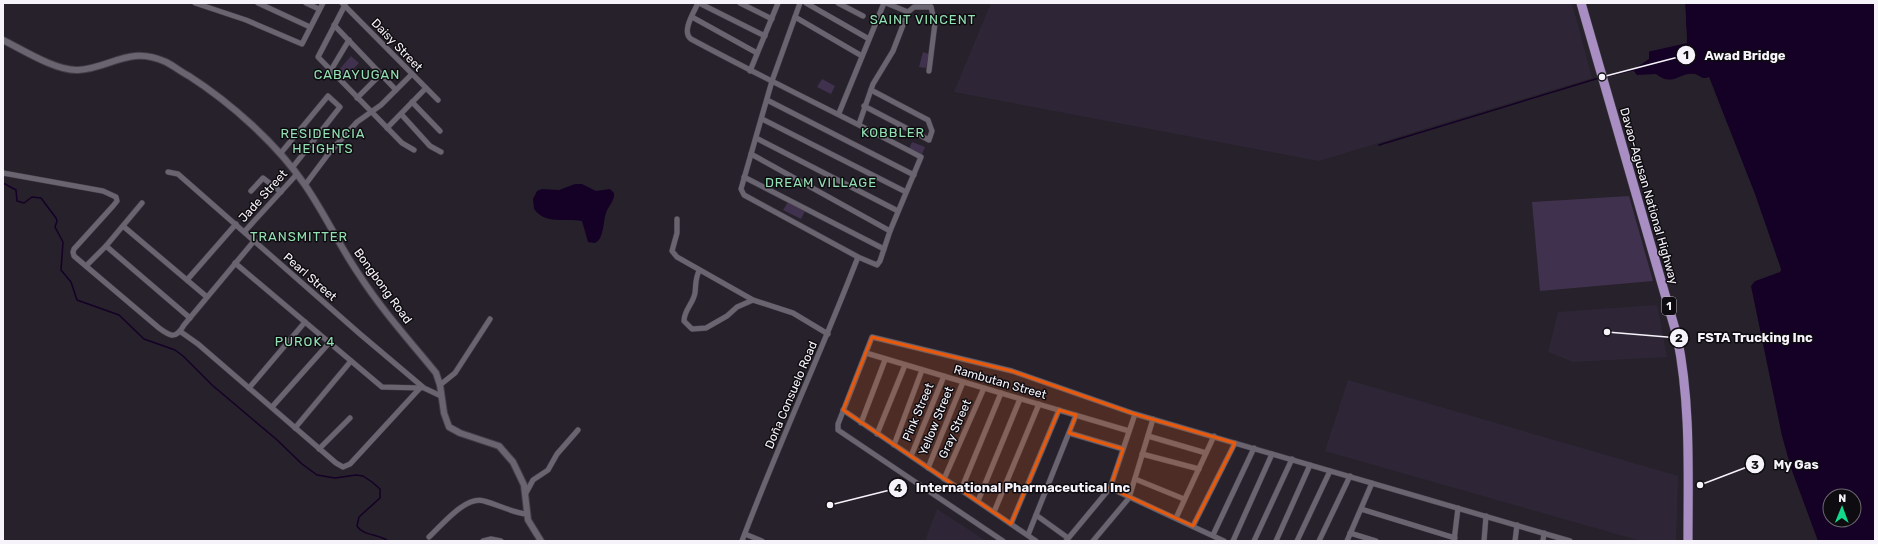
<svg xmlns="http://www.w3.org/2000/svg" width="1878" height="544" font-family="Rubik,sans-serif">
<rect width="100%" height="100%" fill="#26212b"/>
<g fill="#2e2636">
<polygon points="991,3 1572,3 1592,78 1319,161 954,92"/>
<polygon points="1657,305 1667,357 1573,362 1548,352 1558,312"/>
<polygon points="1348,380 1678,476 1676,541 1641,541 1325,451"/>
<polygon points="937,509 986,541 925,541"/>
</g>
<g fill="#40314e">
<polygon points="923,52 929,54 926,68 919,67"/>
<polygon points="351,56 359,63 344,79 337,72"/>
<polygon points="822,79 835,86 831,94 817,87"/>
<polygon points="912,142 925,147 922,154 909,149"/>
<polygon points="1629,196 1653,281 1540,291 1532,202"/>
<polygon points="788,202 805,211 801,219 783,210"/>
</g>
<g fill="#150026" fill-rule="evenodd">
<path d="M1685,3H1875V541H1818L1791,468L1782,436L1751,286L1755,281L1781,271L1709,77C1702,80 1701,76 1695,74C1679,71 1674,88 1656,74L1637,75L1633,70L1649,59V51L1687,43ZM1830,496H1854V520H1830Z"/>
<path d="M575,184H582L596,191L610,189L614,193C615,201 608,206 606,213C603,222 604,239 595,243L588,242L582,221C567,218 545,225 534,209L533,199L537,191L542,189L559,190Z"/>
</g>
<g fill="#26212b">
<polygon points="1683,3 1685,3 1687,43 1647,52 1648,49 1685,43"/>
<polygon points="1709,77 1755,194 1781,269 1780,272 1755,281 1754,279 1779,270 1709,79 1703,80"/>
</g>
<g fill="none" stroke-linecap="round" stroke-linejoin="round">
<g stroke="#150026" stroke-width="1.5">
<polyline points="1607,76 1633,70"/>
<polyline points="1379,145 1599,78"/>
<path d="M3,183L16,190L17,201L24,203L32,197L41,198L56,218L57,221L55,227L63,242L61,270L71,282L77,300L119,315L144,339L175,350L183,356L212,385L276,439L302,464L317,475L335,478L356,475L363,476L372,482L380,489V498L359,517L357,526C363,536 379,534 388,541"/>
</g>
<g stroke="#423e47" stroke-width="6">
<g id="minor">
<polyline points="195,3 246,20 302,44 323,3"/>
<polyline points="258,3 310,27"/>
<polyline points="306,3 319,9"/>
<polyline points="342,3 438,100"/>
<path d="M698,3C694,12 681,32 691,39C767,80 845,117 921,157L890,231L880,261L877,265L858,257L744,195L741,189L772,81L800,3"/>
<polyline points="699,3 765,36"/>
<polyline points="740,3 772,19"/>
<polyline points="806,3 869,39"/>
<polyline points="838,3 863,16"/>
<polyline points="886,3 908,12"/>
<polyline points="345,5 318,57 402,143 414,150"/>
<polyline points="692,17 757,53"/>
<polyline points="795,17 862,56"/>
<polyline points="334,25 396,90"/>
<polyline points="331,70 349,40"/>
<polyline points="750,71 778,3"/>
<polyline points="929,71 935,23 931,7"/>
<polyline points="357,98 381,74"/>
<polyline points="767,100 914,175"/>
<polyline points="412,102 440,131"/>
<polyline points="864,106 929,140 932,131 928,120 871,90"/>
<polyline points="839,113 884,3"/>
<polyline points="401,114 430,146 441,152"/>
<polyline points="762,119 906,192"/>
<polyline points="859,124 873,84 893,51 908,12 914,7 931,7"/>
<polyline points="387,128 426,88"/>
<polyline points="756,138 898,211"/>
<polyline points="280,154 328,96 340,107 292,168"/>
<polyline points="751,154 890,231"/>
<polyline points="168,172 178,174 360,334 424,388 441,396"/>
<path d="M3,173L103,191L116,197L117,201L113,206L74,249L73,252L74,256L159,328C171,337 176,339 184,325L254,241"/>
<polyline points="744,177 884,249"/>
<polyline points="305,185 329,153 357,122 381,105 412,74"/>
<polyline points="251,191 263,178 281,192"/>
<polyline points="677,219 677,233 672,251 677,257 753,300 793,313 828,334"/>
<polyline points="123,226 207,297"/>
<polyline points="245,231 297,174"/>
<polyline points="106,246 190,318"/>
<polyline points="235,263 382,387 421,388"/>
<polyline points="86,266 106,246 142,203"/>
<path d="M699,271C695,279 696,285 695,293C693,304 684,310 684,321L692,329L706,328L727,316L737,307L753,300"/>
<polyline points="187,280 236,224"/>
<polyline points="181,332 198,344 336,463 343,467 350,464 420,388"/>
<polyline points="866,353 1129,431"/>
<polyline points="440,385 455,373 490,319"/>
<polyline points="249,388 305,322"/>
<polyline points="272,407 329,343"/>
<polyline points="843,410 1036,541"/>
<polyline points="861,423 885,360"/>
<polyline points="295,428 351,361"/>
<polyline points="1069,433 1123,449"/>
<polyline points="877,434 905,365"/>
<polyline points="1148,436 1206,453"/>
<polyline points="894,445 922,370"/>
<polyline points="319,449 350,418"/>
<polyline points="1142,454 1199,469"/>
<polyline points="911,456 944,376"/>
<polyline points="928,468 963,382"/>
<polyline points="944,479 984,388"/>
<polyline points="1135,479 1184,499"/>
<polyline points="1110,488 1224,541"/>
<polyline points="961,490 1001,393"/>
<polyline points="526,493 533,480 548,470 557,454 578,430"/>
<polyline points="978,501 1020,399"/>
<polyline points="1361,509 1455,538"/>
<polyline points="994,512 1039,404"/>
<polyline points="1036,515 1068,538"/>
<polyline points="1176,518 1214,436"/>
<polyline points="1011,524 1059,410"/>
<polyline points="1193,526 1235,443"/>
<polyline points="1350,533 1376,541"/>
<polyline points="745,534 762,541"/>
<polyline points="1028,535 1076,415"/>
<polyline points="1213,535 1254,448"/>
<path d="M429,537C442,525 466,495 484,501C499,505 511,512 526,514"/>
<polyline points="483,541 491,539 501,541"/>
<path d="M742,541C778,445 821,353 858,257"/>
<polyline points="1003,541 838,430 838,424 872,337 1012,371 1135,414 1570,541"/>
<polyline points="1066,541 1110,488 1135,414"/>
<polyline points="1093,541 1129,498 1153,419"/>
<polyline points="1233,541 1272,454"/>
<polyline points="1254,541 1292,459"/>
<polyline points="1276,541 1310,465"/>
<polyline points="1297,541 1330,471"/>
<polyline points="1319,541 1350,476"/>
<polyline points="1347,541 1372,483"/>
<polyline points="1454,541 1458,508"/>
<polyline points="1484,541 1486,516"/>
<polyline points="1515,541 1517,525"/>
<polyline points="1543,541 1544,533"/>
</g>
</g>
<g stroke="#423e47" stroke-width="8">
<path id="tertiary" d="M3,40C23,50 56,71 78,70C112,68 128,45 166,62C174,66 181,72 189,76C231,103 277,144 305,185C325,214 339,245 358,273C381,309 409,340 436,373L440,385L444,413L449,427L460,433L499,446L513,462L524,485L528,520L541,541"/>
</g>
<g stroke="#423e47" stroke-width="10">
<path id="trunk" d="M1581,3L1677,336C1691,404 1688,473 1688,541"/>
</g>
<use href="#minor" stroke="#6a6470" stroke-width="5"/>
<use href="#tertiary" stroke="#6a6470" stroke-width="6"/>
<use href="#trunk" stroke="#a88ec2" stroke-width="9"/>
</g>
<path fill="#e8590c" fill-opacity="0.2" stroke="#e8590c" stroke-width="3" stroke-linejoin="round" d="M872,337L1012,371L1135,414L1235,443L1193,526L1110,488L1123,449L1069,433L1076,415L1059,410L1011,524L843,410Z"/>
<g text-anchor="middle" dominant-baseline="central" stroke-width="3" stroke-linejoin="round" paint-order="stroke">
<rect fill="#0e0c10" stroke="#b1aeb4" stroke-width="1" x="1662" y="297" width="14" height="18" rx="3"/>
<g font-size="11" font-weight="bold" fill="#f7f3fa">
<text x="1669" y="306">1</text>
</g>
<g font-size="12" fill="#f7f3fa" stroke="#0e0c10">
<text transform="translate(397 45) rotate(46)">Daisy Street</text>
<text transform="translate(263 196) rotate(-48)">Jade Street</text>
<text transform="translate(1649 196) rotate(74)">Davao-Agusan National Highway</text>
<text transform="translate(310 277) rotate(41)">Pearl Street</text>
<text transform="translate(383 286) rotate(54)">Bongbong Road</text>
<text transform="translate(1000 382) rotate(16)">Rambutan Street</text>
<text transform="translate(791 395) rotate(-67)">Doña Consuelo Road</text>
<text transform="translate(918 412) rotate(-67)">Pink Street</text>
<text transform="translate(936 421) rotate(-68)">Yellow Street</text>
<text transform="translate(955 429) rotate(-66)">Gray Street</text>
</g>
<g font-size="13" letter-spacing="1" fill="#92e0b3" stroke="#0e0c10">
<text x="923" y="19">SAINT VINCENT</text>
<text x="357" y="74">CABAYUGAN</text>
<text x="893" y="132">KOBBLER</text>
<text x="323" y="133">RESIDENCIA<tspan x="323" dy="15">HEIGHTS</tspan></text>
<text x="821" y="182">DREAM VILLAGE</text>
<text x="299" y="236">TRANSMITTER</text>
<text x="305" y="341">PUROK 4</text>
</g>
</g>
<path fill="none" stroke="#f7f3fa" stroke-width="1.5" d="M1602 77L1686 55M1607 332L1679 338M1700 485L1755 464M830 505L898 488"/>
<g fill="#f7f3fa" stroke="#0e0c10" stroke-width="1.5">
<circle cx="1602" cy="77" r="4"/>
<circle cx="1607" cy="332" r="4"/>
<circle cx="1700" cy="485" r="4"/>
<circle cx="830" cy="505" r="4"/>
<circle cx="1686" cy="55" r="10"/>
<circle cx="1679" cy="338" r="10"/>
<circle cx="1755" cy="464" r="10"/>
<circle cx="898" cy="488" r="10"/>
</g>
<g font-size="12" text-anchor="middle" font-weight="bold" fill="#111">
<text x="1686" y="59">1</text>
<text x="1679" y="342">2</text>
<text x="1755" y="469">3</text>
<text x="898" y="492">4</text>
</g>
<g font-size="13" text-anchor="middle" font-weight="bold" fill="#f7f3fa" stroke="#0e0c10" stroke-width="3" stroke-linejoin="round" paint-order="stroke">
<text x="1745" y="60">Awad Bridge</text>
<text x="1755" y="342">FSTA Trucking Inc</text>
<text x="1796" y="469">My Gas</text>
<text x="1023" y="492">International Pharmaceutical Inc</text>
</g>
<rect width="1878" height="544" fill="none" stroke="#f7f3fa" stroke-width="8"/>
<g transform="translate(1842 508) rotate(1)"><circle r="19" fill="#0e0c10" stroke="#6b686e"/>
<path d="M0-3L7 15L0 10L-7 15Z" fill="#13d98a"/>
<text y="-6" font-size="11" font-weight="bold" text-anchor="middle" fill="#f7f3fa">N</text>
</g>
</svg>
